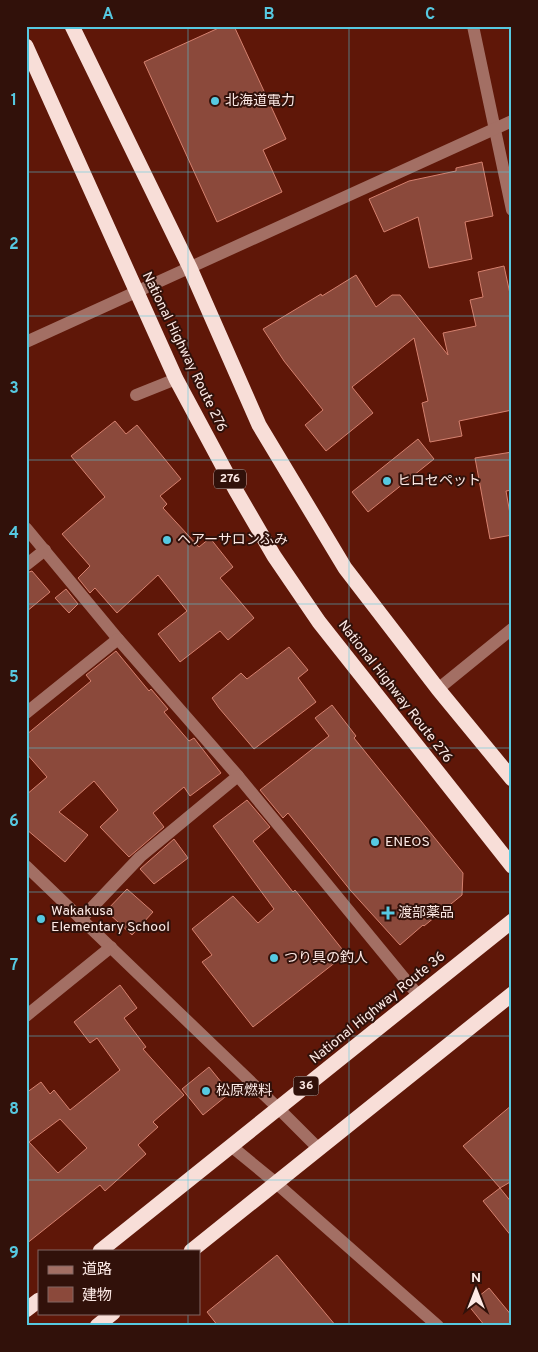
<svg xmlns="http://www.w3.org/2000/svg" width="538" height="1352" font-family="Overpass,'Noto Sans JP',sans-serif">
<rect width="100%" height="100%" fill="#5f1708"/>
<g fill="#8b493b" stroke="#d5816f" fill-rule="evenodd">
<polygon points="223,26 234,26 286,139 263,150 282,192 217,222 144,62"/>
<polygon points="482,162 493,216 465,222 472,259 429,268 418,217 384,232 369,199 409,181 456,171 456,168"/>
<polygon points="504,266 512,303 512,410 459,421 462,436 430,442 422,403 428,401 414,338 352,387 373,413 326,451 305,425 323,410 284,361 263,329 321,294 322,296 356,275 376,307 392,295 400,295 448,355 443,333 476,326 470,300 483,297 478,272"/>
<polygon points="115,421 126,434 137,425 181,479 160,496 167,504 163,508 199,547 210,538 233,567 220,578 254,618 228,640 220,631 180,662 158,634 187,611 158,575 117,613 95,588 90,593 78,578 90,566 62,534 105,497 71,456"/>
<polygon points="418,439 434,459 368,512 352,492"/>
<polygon points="512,452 512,490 506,491 512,525 512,535 490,539 475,458"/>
<polygon points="32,571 50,592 26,612 26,573"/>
<polygon points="66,589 78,604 69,613 55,598"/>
<polygon points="289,647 308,670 298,678 316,702 254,749 219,708 212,698 241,673 247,679"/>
<polygon points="116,651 149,691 151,689 168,709 164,712 189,741 194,738 221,773 190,796 184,787 153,813 164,827 129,857 100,827 118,810 94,781 59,812 88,835 65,862 26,829 26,795 47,777 26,753 26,735 91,681 86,675"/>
<polygon points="332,705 356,736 354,738 463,873 462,895 424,926 423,925 400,945 351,891 288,813 283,818 260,790 329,736 315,718"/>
<polygon points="247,800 270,827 253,841 293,892 295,890 346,954 253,1027 202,962 212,955 192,929 233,896 258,923 274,909 213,826"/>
<polygon points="174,839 188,858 154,884 140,869"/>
<polygon points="127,889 153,912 132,935 106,911"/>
<path d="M120,985L137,1008L124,1018L146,1047L143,1049L184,1095L153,1122L158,1127L138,1145L146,1154L105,1191L100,1185L26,1244V1093L41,1082L50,1094L54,1090L70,1110L120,1070L97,1038L90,1043L74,1022ZM60,1119L87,1148L58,1173L29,1142Z"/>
<polygon points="209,1067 230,1093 203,1115 182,1089"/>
<polygon points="512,1105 512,1181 500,1188 463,1146"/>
<polygon points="500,1188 512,1203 512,1237 483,1201"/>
<polygon points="277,1255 336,1326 218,1326 207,1312"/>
<polygon points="489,1288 512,1316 512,1326 485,1326 468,1305"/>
</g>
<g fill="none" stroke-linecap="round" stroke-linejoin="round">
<g stroke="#a36f64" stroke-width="12">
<polyline points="473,26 512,210"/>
<polyline points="26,342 512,121"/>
<polyline points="136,395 176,379"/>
<polyline points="26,528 118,639 238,776 418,995"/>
<polyline points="26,565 45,550"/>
<polyline points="438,689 512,629"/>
<polyline points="26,713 118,639"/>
<polyline points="26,866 279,1109 319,1149"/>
<polyline points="81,919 140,857 238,776"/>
<polyline points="26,1016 111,947"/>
<polyline points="231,1146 276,1183 438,1326"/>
</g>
<g stroke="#f8ded8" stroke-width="15">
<polyline points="72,26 190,268 259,425 345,568 438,689 512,779"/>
<polyline points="26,46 176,379 235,489 274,556 319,622 512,866"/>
<polyline points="100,1251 512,921"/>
<polyline points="191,1251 512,994"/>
<polyline points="26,1310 39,1300"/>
<polyline points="97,1326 113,1313"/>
</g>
</g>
<path fill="none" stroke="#56c9e1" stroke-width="1" stroke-opacity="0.55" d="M188,26V1251M349,26V1326M26,172H512M26,316H512M26,460H512M26,604H512M26,748H512M26,892H512M26,1036H512M26,1180H512M188,1313V1326"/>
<g fill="#56c9e1" stroke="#31110a" stroke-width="2">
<circle cx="215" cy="101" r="5"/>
<circle cx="387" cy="481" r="5"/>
<circle cx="167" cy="540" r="5"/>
<circle cx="375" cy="842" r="5"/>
<path d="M385.5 905.5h5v5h5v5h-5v5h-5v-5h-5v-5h5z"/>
<circle cx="41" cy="919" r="5"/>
<circle cx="274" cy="958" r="5"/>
<circle cx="206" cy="1091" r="5"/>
</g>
<g text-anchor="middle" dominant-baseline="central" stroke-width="4" stroke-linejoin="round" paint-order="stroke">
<g fill="#31110a" stroke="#bfa8a3" stroke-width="1">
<rect x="214" y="469.5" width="32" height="19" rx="4"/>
<rect x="293.5" y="1076.5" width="25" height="19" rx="4"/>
</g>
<g font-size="12" font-weight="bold" fill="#fce9e5">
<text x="230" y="479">276</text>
<text x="306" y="1086">36</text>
</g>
<g font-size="14" fill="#fce9e5" stroke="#31110a" text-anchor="start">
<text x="225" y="101">北海道電力</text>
<text x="397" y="481">ヒロセペット</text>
<text x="177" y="540">ヘアーサロンふみ</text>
<text x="385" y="842">ENEOS</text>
<text x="51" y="911">Wakakusa<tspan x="51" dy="16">Elementary School</tspan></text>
<text x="398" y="913">渡部薬品</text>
<text x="284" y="958">つり具の釣人</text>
<text x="216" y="1091">松原燃料</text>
</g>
<g font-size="14" fill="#fce9e5" stroke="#31110a">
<text transform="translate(184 352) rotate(64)">National Highway Route 276</text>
<text transform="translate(395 692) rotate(52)">National Highway Route 276</text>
<text transform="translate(378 1008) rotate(-39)">National Highway Route 36</text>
</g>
</g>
<rect width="538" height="1352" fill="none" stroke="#31110a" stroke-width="55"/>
<rect x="38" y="1250" width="162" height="65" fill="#31110a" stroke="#826762"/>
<rect x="48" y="1266" width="25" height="8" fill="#a36f64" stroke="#826762"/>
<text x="82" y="1274" font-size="15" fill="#fce9e5">道路</text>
<rect x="48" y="1287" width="25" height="15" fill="#8b493b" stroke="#826762"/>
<text x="82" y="1300" font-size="15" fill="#fce9e5">建物</text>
<g transform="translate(476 1290)" stroke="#31110a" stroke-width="4" paint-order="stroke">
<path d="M0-4L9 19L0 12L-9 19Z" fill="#fce9e5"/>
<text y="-8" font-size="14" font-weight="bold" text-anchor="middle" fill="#fce9e5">N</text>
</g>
<rect x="28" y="28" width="482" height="1296" fill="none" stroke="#56c9e1" stroke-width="2"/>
<g font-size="16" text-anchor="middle" font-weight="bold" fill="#56c9e1">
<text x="108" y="19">A</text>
<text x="269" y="19">B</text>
<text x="430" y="19">C</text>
<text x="14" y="105">1</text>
<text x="14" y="249">2</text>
<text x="14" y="393">3</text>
<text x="14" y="538">4</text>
<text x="14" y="682">5</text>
<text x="14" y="826">6</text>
<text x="14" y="970">7</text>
<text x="14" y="1114">8</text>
<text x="14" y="1258">9</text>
</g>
</svg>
